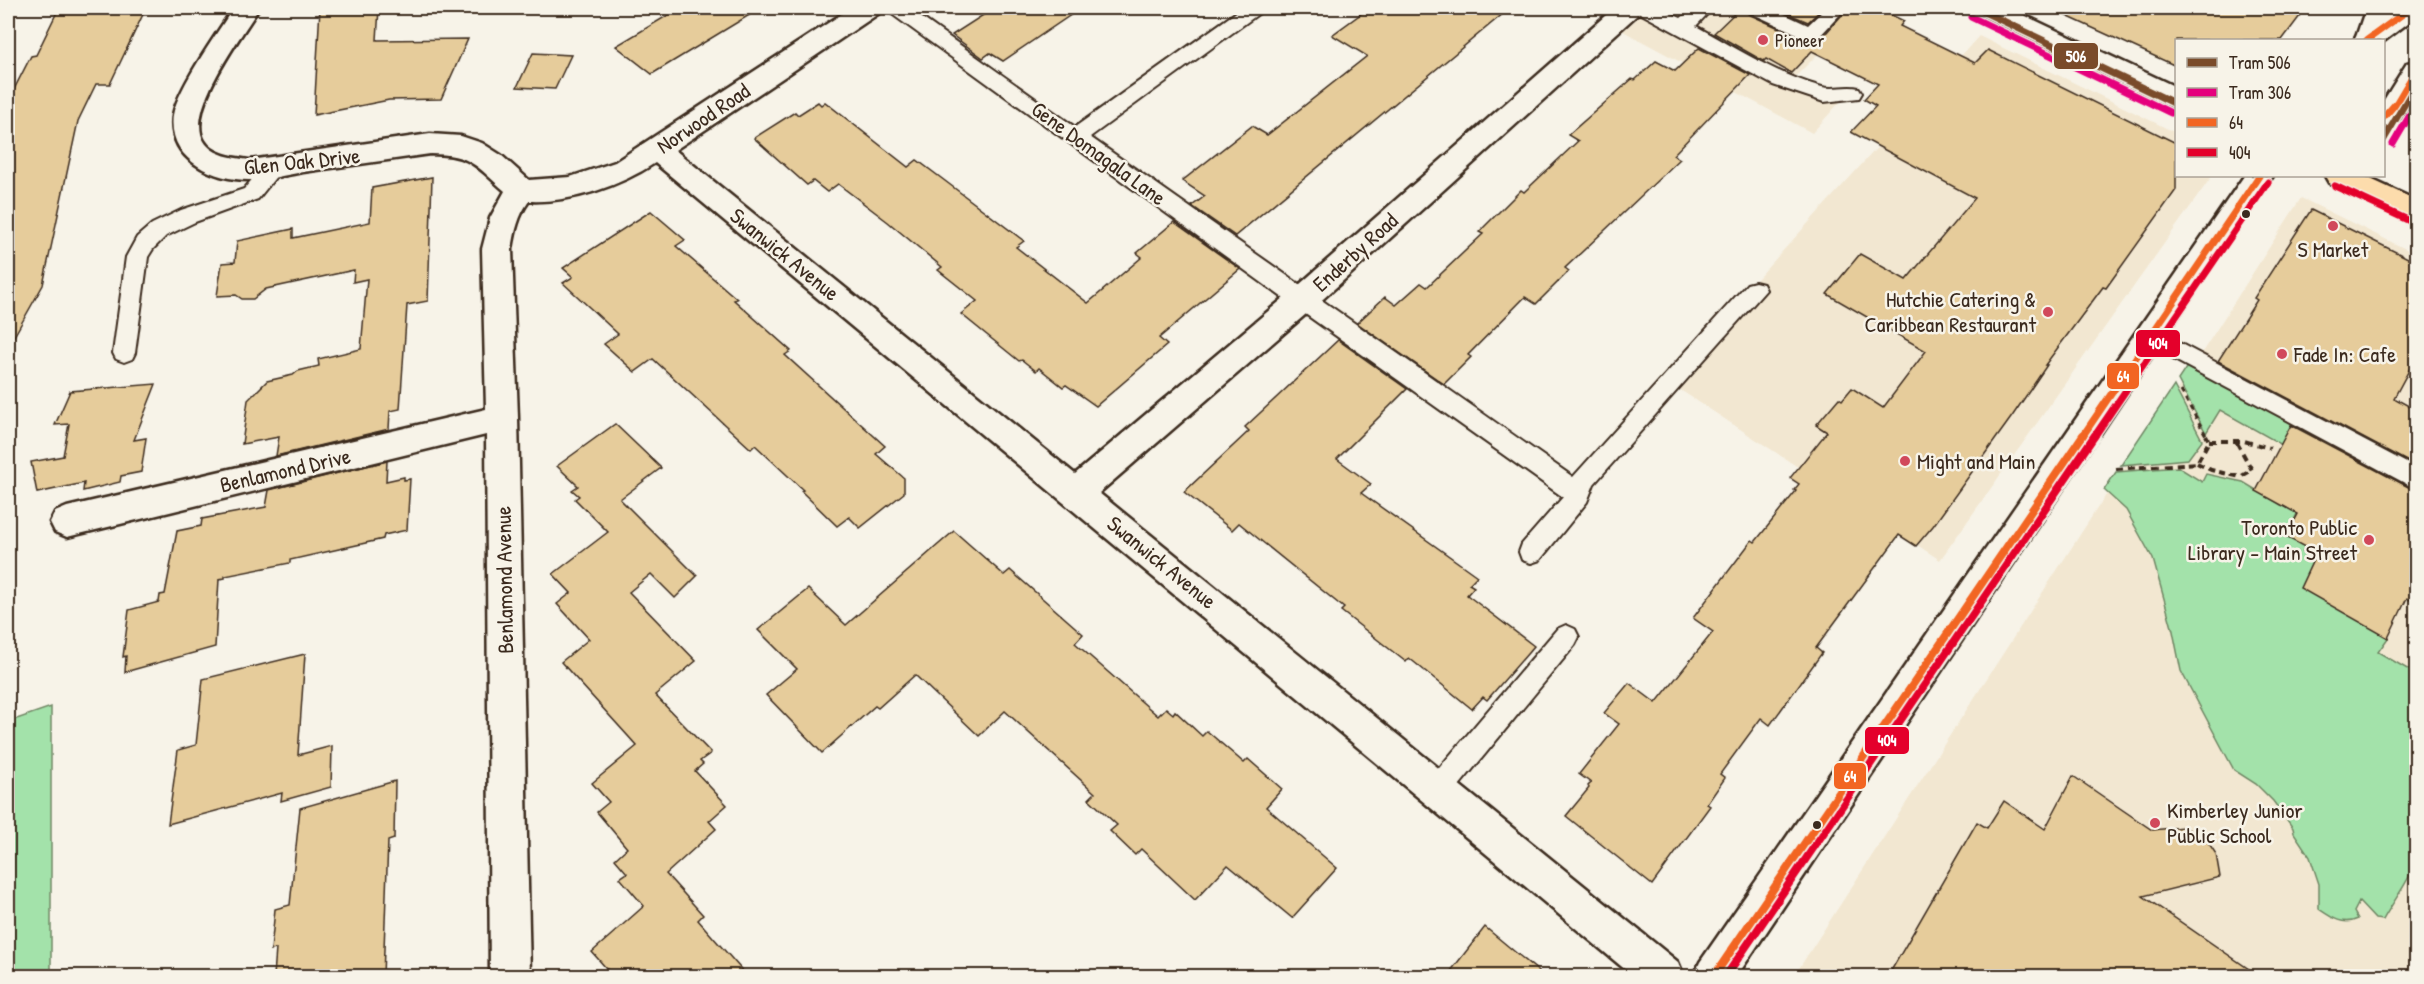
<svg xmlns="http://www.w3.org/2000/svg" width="2424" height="984" font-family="'Patrick Hand',sans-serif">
<rect width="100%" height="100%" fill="#f7f3e8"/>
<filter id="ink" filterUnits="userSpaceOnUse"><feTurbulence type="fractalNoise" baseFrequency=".0167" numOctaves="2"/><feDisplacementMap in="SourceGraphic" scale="12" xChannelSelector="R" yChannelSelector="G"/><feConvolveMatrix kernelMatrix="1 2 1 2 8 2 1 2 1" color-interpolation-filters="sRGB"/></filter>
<g filter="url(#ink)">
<g fill="#f2e7d1">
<polygon points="1649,8 1864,8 1795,77 1840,102 1812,133 1623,31"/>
<polygon points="1979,36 2176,133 2176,176 2212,176 1940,560 1665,380"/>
<polygon points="2301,198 2416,254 2416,976 1794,976 2098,507 2199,357"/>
</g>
<g fill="#a3e2aa" stroke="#6f8664" stroke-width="1.5">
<polygon points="2188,365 2311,434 2300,455 2220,410 2206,433 2178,380"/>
<polygon points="2174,386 2202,440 2188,459 2121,465"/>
<path d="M2178,467L2202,482L2206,474L2243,482L2281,505L2304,500L2286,536L2305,547L2303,552L2314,558L2388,638L2378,652L2416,674V862C2408,883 2394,900 2383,920L2375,919L2359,902L2354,912L2358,919C2343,926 2332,918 2319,909V884L2310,857L2294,833L2293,828L2273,801L2256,784L2234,770L2181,671L2173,631L2153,559L2126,510L2104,490L2116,472Z"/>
<polygon points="51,707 51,976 8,976 8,722"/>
</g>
<g fill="#e6cc9b" stroke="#3b2a1e" stroke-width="1.5">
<polygon points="110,8 146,8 110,84 96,84 78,121 43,285 8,347 8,101 31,56 36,55 57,12"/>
<polygon points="320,8 379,8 377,40 468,39 441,99 389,100 314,115"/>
<polygon points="680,8 761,8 652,74 616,46"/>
<polygon points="994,8 1081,8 1003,61 990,53 983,58 952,35"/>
<polygon points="1369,8 1510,8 1235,236 1192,206 1205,196 1182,181 1252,126 1267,135 1367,56 1332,35"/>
<polygon points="1740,8 1745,8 1748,14 1810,42 1819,41 1848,8 1877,8 1904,21 1900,26 1975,63 1988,50 2176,143 2176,190 2106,288 2103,287 2045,365 2047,365 2013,415 1933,526 1916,546 1899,535 1816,648 1822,653 1770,725 1761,718 1720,774 1725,778 1707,804 1710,806 1652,885 1566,816 1589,788 1588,786 1591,783 1579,774 1619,724 1604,713 1629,683 1656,703 1713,632 1693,618 1752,540 1755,542 1796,491 1794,490 1799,484 1790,478 1827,432 1816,425 1839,398 1842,400 1852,388 1883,408 1926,351 1827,294 1860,254 1906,280 1975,198 1851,132 1876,106 1864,99 1878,84 1812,51 1791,73 1766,59 1764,61 1758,58 1714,33"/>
<polygon points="1775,8 1823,8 1808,22"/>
<polygon points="2049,8 2306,8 2282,40 2176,40 2176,66"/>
<polygon points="1699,48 1750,75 1673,155 1680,159 1565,268 1569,271 1536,304 1525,297 1468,355 1471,357 1444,384 1357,323 1385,297 1396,305 1421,283 1427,287 1483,234 1479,232 1521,190 1524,192 1578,141 1568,135 1632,79 1635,80 1656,61 1675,71"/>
<polygon points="533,53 571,55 555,89 517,87"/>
<polygon points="818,102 821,105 825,102 908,167 917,160 945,181 1024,241 1016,247 1088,303 1142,257 1137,253 1174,222 1240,269 1159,338 1167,345 1096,406 1066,385 1063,387 1039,368 1036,371 1022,360 1019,361 961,314 977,301 938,270 942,267 888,222 838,184 827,192 813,181 807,185 754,138 795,112 798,115"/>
<polygon points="432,177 428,301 407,305 400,409 390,411 389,429 276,456 279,437 242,444 248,400 267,381 293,375 298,371 319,366 318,359 361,349 367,279 353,282 354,270 266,289 253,299 242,299 236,295 217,296 222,263 235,262 237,241 293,229 293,238 370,222 372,188"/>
<polygon points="2311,210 2416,262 2416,357 2394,398 2416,410 2416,466 2218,361 2257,300 2254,298"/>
<polygon points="651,211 685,240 676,246 737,299 734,300 791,351 785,355 885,446 876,454 904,478 904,493 860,528 849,517 837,526 801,491 803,490 755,445 751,449 653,359 635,372 604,344 618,334 563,283 573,277 563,268"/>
<polygon points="1338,340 1407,389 1337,459 1371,484 1361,493 1477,576 1469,584 1474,587 1467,595 1534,646 1487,700 1483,697 1472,709 1409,658 1406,662 1341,611 1344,608 1239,523 1232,530 1184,492 1249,431 1245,427"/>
<polygon points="156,384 134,440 146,438 141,472 121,476 120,482 83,491 84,483 37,493 31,462 63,456 69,424 55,425 70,391"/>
<polygon points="615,424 661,468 620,499 697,576 675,598 651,574 629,592 696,661 655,695 711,753 700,761 703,764 695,771 727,805 709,821 716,829 666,874 703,915 698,920 747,976 613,976 592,952 644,906 620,878 627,873 615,859 627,848 597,812 609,802 592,783 637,746 561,662 589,639 557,604 571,593 553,574 608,532 575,499 579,496 572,490 578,486 557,466"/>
<polygon points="2291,425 2416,491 2416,604 2407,598 2388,638 2300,588 2314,558 2303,552 2305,547 2286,537 2298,514 2256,491"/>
<polygon points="387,461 386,481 404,477 404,480 410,479 407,530 384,535 383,539 290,560 290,563 225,576 225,578 219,579 215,647 125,672 126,656 123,657 129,610 159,602 160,595 165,594 177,531 201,526 202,519 266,507 269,490"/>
<polygon points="954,531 1004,575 1010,570 1083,634 1075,643 1158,716 1166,708 1173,714 1175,711 1202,736 1207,731 1244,763 1248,759 1282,789 1266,807 1337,868 1292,918 1228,865 1195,900 1141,849 1135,855 1110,831 1117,825 1089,799 1095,793 1005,711 979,736 915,675 878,708 875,706 822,753 766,695 797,669 758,630 808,589 846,625"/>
<polygon points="305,654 298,755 332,746 331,787 281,801 282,793 168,824 178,750 196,745 203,679"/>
<polygon points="2073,776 2152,830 2184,827 2206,839 2216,854 2220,877 2143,896 2259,976 1888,976 1977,822 1987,828 2004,801 2045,829"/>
<polygon points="395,781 394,839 388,841 383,976 274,976 276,949 271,950 275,909 290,905 300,808"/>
<polygon points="1485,927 1544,976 1447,976"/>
</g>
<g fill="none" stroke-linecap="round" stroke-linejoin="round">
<g stroke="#3b2a1e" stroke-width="4">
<g id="service">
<polygon points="887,8 908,8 1075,127 1242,8 1263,8 1261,12 1090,137 1573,477 1747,284 1755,282 1763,284 1766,290 1594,484 1587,502 1540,560 1531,563 1522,560 1519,552 1522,544 1563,497 1294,306 889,12"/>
<path d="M1636,8H1659L1681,18L1693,8H1713L1696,26C1736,48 1777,75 1822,87C1834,90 1847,85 1859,88L1862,93L1859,98L1824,102L1773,85L1638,12Z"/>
<polygon points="1747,8 1771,8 1808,25 1826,8 1846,8 1817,39 1810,40 1749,12"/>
<polygon points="272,162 279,164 282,169 258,199 195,222 166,236 153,249 148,257 135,353 132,359 124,362 116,359 113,353 126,257 137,237 152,224 181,210 244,189 265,164"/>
<polygon points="2149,327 2416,468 2416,489 2141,342 2138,336 2141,330"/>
<polygon points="1566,625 1575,629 1579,637 1575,645 1449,798 1439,802 1429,798 1425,789 1429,780 1557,629"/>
</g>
</g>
<g stroke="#3b2a1e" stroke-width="5">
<g id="minor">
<path d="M233,8H259C242,36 185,110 204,141C213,156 235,158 250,160L430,134L461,136L482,143L501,155L529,180L570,177L615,162L851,8H882L878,14L675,150L1075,474L1291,292L1614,8H1642L1638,14L1313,308L1099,493L1678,962L1684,976H1633L655,163C620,186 571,203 529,201C518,216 515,231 512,249L518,418L530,976H490L486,435L67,537L55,532L50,522L55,512L67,507L486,409L482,249L490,218L505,191C476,166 471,154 430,154C388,160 346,166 303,172C286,175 267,180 249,180C212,180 167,159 173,115C178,87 217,34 233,8Z"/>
<polygon points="2366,8 2392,8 2381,40 2355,40"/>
</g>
</g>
<g stroke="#3b2a1e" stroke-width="5">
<g id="tertiary">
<polygon points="2394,8 2416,8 2416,17 2384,41 2354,40 2358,34"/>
<path d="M2416,61C2419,85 2412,120 2384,127V100L2407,63Z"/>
<polygon points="2244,176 2273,176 1737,976 1694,976 1700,962"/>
</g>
</g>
<g stroke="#3b2a1e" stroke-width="5">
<polygon id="secondary" points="1975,8 2009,8 2176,87 2176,107 2166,105 1979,14"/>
</g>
<g stroke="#3b2a1e" stroke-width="5">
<polygon id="primary" points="2325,176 2364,176 2416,200 2416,223 2329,183"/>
</g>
<polyline stroke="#3b2a1e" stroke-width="3" stroke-dasharray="5 4" stroke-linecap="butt" points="2181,391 2207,437"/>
<g stroke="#3b2a1e" stroke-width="4" stroke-dasharray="7 5" stroke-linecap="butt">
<polyline points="2209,441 2244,441 2270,448"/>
<polyline points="2197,463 2211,470 2240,477 2252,470 2236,441"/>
<polyline points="2116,469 2197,463 2209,441 2206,435"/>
</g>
<use href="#service" fill="#f7f3e8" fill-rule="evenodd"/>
<use href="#minor" fill="#f7f3e8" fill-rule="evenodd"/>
<use href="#tertiary" fill="#f7f3e8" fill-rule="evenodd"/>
<use href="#secondary" fill="#f7f3e8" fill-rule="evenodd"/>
<use href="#primary" fill="#fcdcac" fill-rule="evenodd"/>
<g stroke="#f7f3e8" stroke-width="10">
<g id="bus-1-far1">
<polyline points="2367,40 2411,8"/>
<polyline points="2384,117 2397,102 2416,70"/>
<polyline points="2082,437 2259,176"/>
</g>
</g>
<g stroke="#f7f3e8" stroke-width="13">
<polyline id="bus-1" points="1714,976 2083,435"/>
</g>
<g stroke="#f7f3e8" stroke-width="10">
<g id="bus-2-far1">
<polyline points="2335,186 2412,222"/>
<polyline points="2094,437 2268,182"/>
</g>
</g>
<g stroke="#f7f3e8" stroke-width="13">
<polyline id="bus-2" points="1726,976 2095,435"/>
</g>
<use href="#bus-1-far1" stroke="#f26522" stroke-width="7"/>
<use href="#bus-1" stroke="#f26522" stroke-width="8"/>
<use href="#bus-2-far1" stroke="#e4002b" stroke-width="7"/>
<use href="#bus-2" stroke="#e4002b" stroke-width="8"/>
<g stroke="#f7f3e8" stroke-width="10">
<g id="tram-1">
<polyline points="1976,8 2176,104"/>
<polyline points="2384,139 2416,85"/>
</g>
</g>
<g stroke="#f7f3e8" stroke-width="10">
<g id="tram-2">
<polyline points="1971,17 2171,113"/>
<polyline points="2393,144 2416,105"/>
</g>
</g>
<use href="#tram-1" stroke="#7a4b2a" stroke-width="7"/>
<use href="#tram-2" stroke="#e5007d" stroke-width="7"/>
</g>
</g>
<g fill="#d1495b" stroke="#f7f3e8" stroke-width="2">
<circle cx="1763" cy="40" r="6"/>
<circle cx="2333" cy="226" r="6"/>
<circle cx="2048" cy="312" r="6"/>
<circle cx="2282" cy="354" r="6"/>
<circle cx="1905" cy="461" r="6"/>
<circle cx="2369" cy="540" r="6"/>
<circle cx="2155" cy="823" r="6"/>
</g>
<g fill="#3b2a1e" stroke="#f7f3e8" stroke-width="2">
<circle cx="2246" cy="214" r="5"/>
<circle cx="1817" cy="825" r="5"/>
</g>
<g text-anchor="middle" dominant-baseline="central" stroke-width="5" stroke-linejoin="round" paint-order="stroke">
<g font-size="18" fill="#3b2a1e" stroke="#f7f3e8" text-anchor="start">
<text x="1775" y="40">Pioneer</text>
</g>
<g font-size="22" fill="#3b2a1e" stroke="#f7f3e8">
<text transform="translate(703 118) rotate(-34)">Norwood Road</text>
<text transform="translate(1099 153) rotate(36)">Gene Domagala Lane</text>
<text transform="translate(302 161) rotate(-6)">Glen Oak Drive</text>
<text transform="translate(1355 252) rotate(-42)">Enderby Road</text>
<text transform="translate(785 254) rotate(39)">Swanwick Avenue</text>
<text transform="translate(285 470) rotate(-13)">Benlamond Drive</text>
<text transform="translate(1162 562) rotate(39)">Swanwick Avenue</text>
<text transform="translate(504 580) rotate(-91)">Benlamond Avenue</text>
</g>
<g font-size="22" fill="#3b2a1e" stroke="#f7f3e8" text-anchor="start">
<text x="2333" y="249" text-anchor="middle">S Market</text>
<text x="2036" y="299" text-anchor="end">Hutchie Catering &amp;<tspan x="2036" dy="25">Caribbean Restaurant</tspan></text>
<text x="2294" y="354">Fade In: Cafe</text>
<text x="1917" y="461">Might and Main</text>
<text x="2357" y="527" text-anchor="end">Toronto Public<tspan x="2357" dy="25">Library - Main Street</tspan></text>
<text x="2167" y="810">Kimberley Junior<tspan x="2167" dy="25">Public School</tspan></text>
</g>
</g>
<g stroke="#f7f3e8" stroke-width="2">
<rect x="2053" y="42" width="46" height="28" rx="6" fill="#7a4b2a"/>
<rect x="2135" y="329" width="46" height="29" rx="6" fill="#e4002b"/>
<rect x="2106" y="362" width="34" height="28" rx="6" fill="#f26522"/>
<rect x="1864" y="726" width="46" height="29" rx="6" fill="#e4002b"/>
<rect x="1833" y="762" width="34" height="28" rx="6" fill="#f26522"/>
</g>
<g font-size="16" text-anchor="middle" font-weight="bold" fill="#fff">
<text x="2076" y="62">506</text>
<text x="2158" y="349">404</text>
<text x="2123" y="382">64</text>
<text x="1887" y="746">404</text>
<text x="1850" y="782">64</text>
</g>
<rect width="2424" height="984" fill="none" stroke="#f7f3e8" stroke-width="30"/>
<rect x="15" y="15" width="2394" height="954" fill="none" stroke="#3b2a1e" stroke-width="2" filter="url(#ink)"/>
<rect x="2175" y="39" width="210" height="138" fill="#f7f3e8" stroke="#aca397" stroke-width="1.5"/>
<rect x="2187" y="58" width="30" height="9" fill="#7a4b2a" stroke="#aca397" stroke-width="1.5"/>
<text x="2229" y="69" font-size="18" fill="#3b2a1e">Tram 506</text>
<rect x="2187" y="88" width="30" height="9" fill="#e5007d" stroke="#aca397" stroke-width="1.5"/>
<text x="2229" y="99" font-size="18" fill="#3b2a1e">Tram 306</text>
<rect x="2187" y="118" width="30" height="9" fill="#f26522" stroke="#aca397" stroke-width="1.5"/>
<text x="2229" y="129" font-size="18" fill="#3b2a1e">64</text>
<rect x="2187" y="148" width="30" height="9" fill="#e4002b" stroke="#aca397" stroke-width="1.5"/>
<text x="2229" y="159" font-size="18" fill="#3b2a1e">404</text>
</svg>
